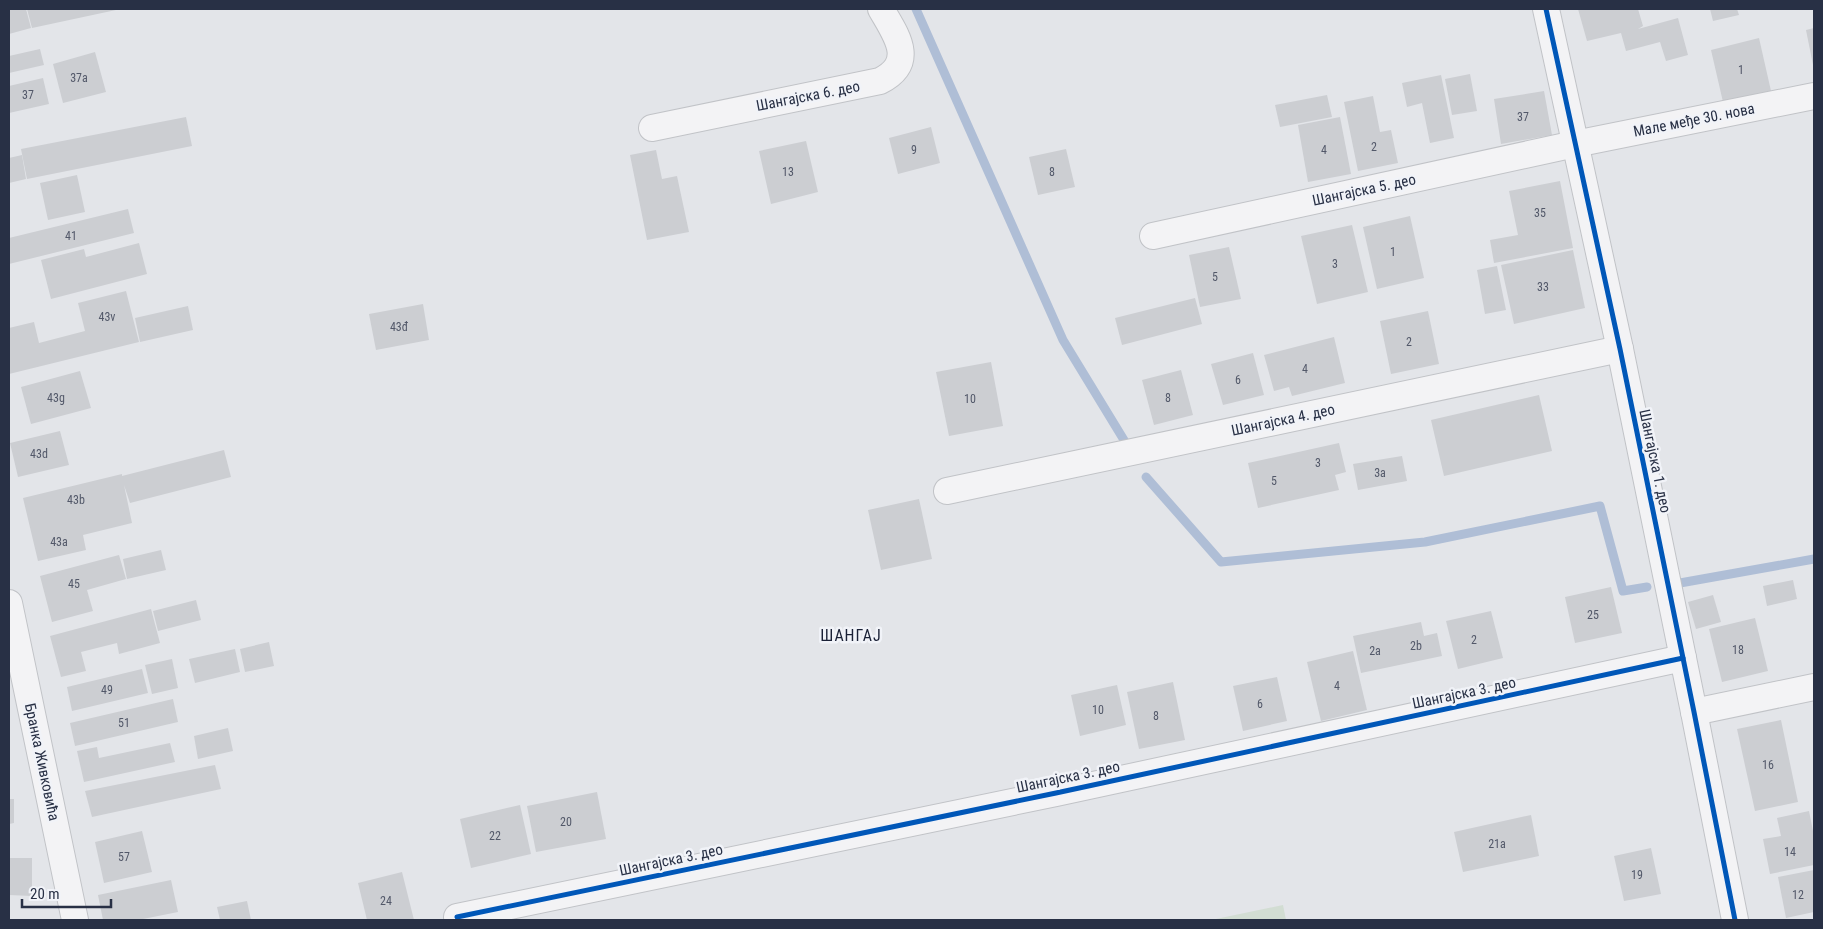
<svg xmlns="http://www.w3.org/2000/svg" width="1823" height="929" font-family="'Roboto Condensed',sans-serif">
<rect width="100%" height="100%" fill="#e3e5e9"/>
<polygon fill="#d2ddd3" points="1283,905 1286,920 1211,920"/>
<g fill="none" stroke-linecap="round" stroke-linejoin="round">
<g stroke="#afbed6" stroke-width="9">
<polyline points="916,9 1063,340 1127,445"/>
<polyline points="1146,477 1221,562 1425,542 1600,506 1623,591 1647,587"/>
<polyline points="1680,583 1814,559"/>
</g>
</g>
<g fill="#ccced2">
<polygon points="9,9 26,9 31,28 9,34"/>
<polygon points="27,9 116,9 116,10 32,28"/>
<polygon points="1578,9 1638,9 1643,26 1638,29 1678,18 1688,55 1666,61 1660,42 1626,51 1621,33 1587,41"/>
<polygon points="1710,9 1737,9 1739,15 1713,21"/>
<polygon points="1814,28 1814,65 1813,65 1806,30"/>
<polygon points="1759,38 1771,91 1723,102 1711,50"/>
<polygon points="40,49 44,65 9,73 9,56"/>
<polygon points="95,52 106,92 63,103 53,64"/>
<polygon points="1470,74 1477,111 1452,115 1445,79"/>
<polygon points="1441,75 1454,138 1430,143 1422,103 1407,107 1402,83"/>
<polygon points="43,78 49,104 9,113 9,86"/>
<polygon points="1544,91 1552,135 1501,144 1494,99"/>
<polygon points="1327,95 1332,117 1280,127 1275,105"/>
<polygon points="1373,96 1380,132 1391,130 1398,163 1358,171 1344,102"/>
<polygon points="186,117 192,146 27,179 21,149"/>
<polygon points="1340,117 1351,174 1308,182 1298,125"/>
<polygon points="931,127 940,163 898,174 889,138"/>
<polygon points="806,141 818,192 771,204 759,151"/>
<polygon points="1066,149 1075,187 1038,195 1029,157"/>
<polygon points="656,150 662,179 677,176 689,232 647,240 630,155"/>
<polygon points="22,155 26,179 9,183 9,158"/>
<polygon points="77,175 85,212 48,220 40,183"/>
<polygon points="1560,181 1573,248 1494,263 1490,240 1518,235 1509,191"/>
<polygon points="128,209 134,233 9,264 9,238"/>
<polygon points="1410,216 1424,278 1377,289 1363,227"/>
<polygon points="1352,225 1368,292 1317,304 1301,236"/>
<polygon points="139,243 147,274 51,299 41,260 84,249 86,257"/>
<polygon points="1229,247 1241,299 1200,307 1189,255"/>
<polygon points="1573,250 1585,308 1514,324 1501,265"/>
<polygon points="1497,266 1506,310 1485,314 1477,270"/>
<polygon points="126,291 139,342 9,374 9,328 34,322 39,343 85,331 78,303"/>
<polygon points="1195,298 1202,324 1122,345 1115,318"/>
<polygon points="423,304 429,340 376,350 369,314"/>
<polygon points="188,306 193,330 140,342 135,318"/>
<polygon points="1428,311 1439,364 1391,374 1380,321"/>
<polygon points="1334,337 1345,383 1292,396 1289,387 1274,391 1264,355"/>
<polygon points="1253,353 1264,395 1223,405 1211,364"/>
<polygon points="991,362 1003,426 949,436 936,372"/>
<polygon points="1181,370 1193,415 1154,425 1142,380"/>
<polygon points="80,371 91,408 31,424 21,387"/>
<polygon points="1539,395 1552,451 1444,476 1431,420"/>
<polygon points="60,431 69,465 18,477 10,443"/>
<polygon points="1339,443 1346,472 1335,475 1339,490 1258,508 1248,463"/>
<polygon points="224,450 231,477 130,503 124,485 132,523 83,535 86,550 38,561 23,498 122,474 122,476"/>
<polygon points="1402,456 1407,481 1358,490 1353,464"/>
<polygon points="919,499 932,559 881,570 868,510"/>
<polygon points="161,550 166,570 127,579 123,559"/>
<polygon points="119,555 126,579 87,590 93,611 52,622 40,576"/>
<polygon points="1793,580 1797,599 1767,606 1763,586"/>
<polygon points="1611,587 1622,633 1575,643 1565,597"/>
<polygon points="1713,595 1721,622 1696,629 1688,602"/>
<polygon points="196,600 201,620 158,631 153,611"/>
<polygon points="151,609 160,643 119,654 117,643 81,652 86,671 61,677 50,636"/>
<polygon points="1491,611 1503,658 1458,669 1446,621"/>
<polygon points="1755,618 1768,671 1722,682 1709,629"/>
<polygon points="1421,622 1424,636 1437,633 1442,656 1361,673 1353,636"/>
<polygon points="269,642 274,666 245,672 240,649"/>
<polygon points="235,649 240,672 195,683 189,659"/>
<polygon points="1353,651 1367,710 1321,721 1307,662"/>
<polygon points="172,659 178,688 152,694 145,665"/>
<polygon points="142,669 148,693 72,711 67,687"/>
<polygon points="1277,677 1287,721 1243,731 1233,686"/>
<polygon points="1173,682 1185,740 1139,749 1127,692"/>
<polygon points="1117,685 1126,725 1080,736 1071,695"/>
<polygon points="173,699 178,722 75,746 70,723"/>
<polygon points="1781,720 1798,802 1755,811 1737,729"/>
<polygon points="228,728 233,751 198,759 194,736"/>
<polygon points="170,743 175,762 84,782 77,751 97,747 99,758"/>
<polygon points="215,765 221,789 92,817 85,791"/>
<polygon points="597,792 606,839 536,852 527,806"/>
<polygon points="9,799 14,799 14,823 9,824"/>
<polygon points="520,805 531,854 471,868 460,819"/>
<polygon points="1809,811 1814,836 1814,865 1770,874 1763,839 1781,836 1777,818"/>
<polygon points="1531,815 1539,856 1463,872 1454,832"/>
<polygon points="142,831 152,872 104,883 95,842"/>
<polygon points="1651,848 1661,894 1624,901 1614,856"/>
<polygon points="9,858 32,858 32,896 9,895"/>
<polygon points="1814,870 1814,912 1786,918 1778,877"/>
<polygon points="402,872 414,920 367,920 358,883"/>
<polygon points="171,880 178,912 138,920 103,920 98,895"/>
<polygon points="247,901 251,920 220,920 217,907"/>
</g>
<g fill="none" stroke-linecap="round" stroke-linejoin="round">
<g stroke="#c1c3c7" stroke-width="28">
<g id="street">
<polyline points="1546,9 1620,349 1694,712 1735,920"/>
<path d="M652,128L880,81C917,62 896,35 881,9"/>
<polyline points="1153,236 1575,144 1814,96"/>
<polyline points="947,491 1620,349"/>
<polyline points="9,603 75,920"/>
<polyline points="1694,712 1814,687"/>
<polyline points="457,917 1056,793 1683,658"/>
</g>
</g>
<use href="#street" stroke="#f3f3f5" stroke-width="26"/>
<g stroke="#f1f3f8" stroke-width="8">
<g id="cycleway">
<polyline points="1546,9 1620,349 1694,712 1735,920"/>
<polyline points="457,917 1056,793 1683,658"/>
</g>
</g>
<use href="#cycleway" stroke="#0057b8" stroke-width="5"/>
</g>
<g text-anchor="middle" dominant-baseline="central" stroke-width="5" stroke-linejoin="round" paint-order="stroke">
<g font-size="12" fill="#525869">
<text x="1741" y="70">1</text>
<text x="79" y="78">37a</text>
<text x="28" y="95">37</text>
<text x="1523" y="117">37</text>
<text x="1374" y="147">2</text>
<text x="914" y="150">9</text>
<text x="1324" y="150">4</text>
<text x="788" y="172">13</text>
<text x="1052" y="172">8</text>
<text x="1540" y="213">35</text>
<text x="71" y="236">41</text>
<text x="1393" y="252">1</text>
<text x="1335" y="264">3</text>
<text x="1215" y="277">5</text>
<text x="1543" y="287">33</text>
<text x="107" y="317">43v</text>
<text x="399" y="327">43đ</text>
<text x="1409" y="342">2</text>
<text x="1305" y="369">4</text>
<text x="1238" y="380">6</text>
<text x="56" y="398">43g</text>
<text x="1168" y="398">8</text>
<text x="970" y="399">10</text>
<text x="39" y="454">43d</text>
<text x="1318" y="463">3</text>
<text x="1380" y="473">3a</text>
<text x="1274" y="481">5</text>
<text x="76" y="500">43b</text>
<text x="59" y="542">43a</text>
<text x="74" y="584">45</text>
<text x="1593" y="615">25</text>
<text x="1474" y="640">2</text>
<text x="1416" y="646">2b</text>
<text x="1738" y="650">18</text>
<text x="1375" y="651">2a</text>
<text x="1337" y="686">4</text>
<text x="107" y="690">49</text>
<text x="1260" y="704">6</text>
<text x="1098" y="710">10</text>
<text x="1156" y="716">8</text>
<text x="124" y="723">51</text>
<text x="1768" y="765">16</text>
<text x="566" y="822">20</text>
<text x="495" y="836">22</text>
<text x="1497" y="844">21a</text>
<text x="1790" y="852">14</text>
<text x="124" y="857">57</text>
<text x="1637" y="875">19</text>
<text x="1798" y="895">12</text>
<text x="386" y="901">24</text>
</g>
<g font-size="15" fill="#283045" stroke="#f1f3f8">
<text transform="translate(808 96) rotate(-11)">Шангајска 6. део</text>
<text transform="translate(1694 120) rotate(-11)">Мале међе 30. нова</text>
<text transform="translate(1364 190) rotate(-12)">Шангајска 5. део</text>
<text transform="translate(1283 420) rotate(-12)">Шангајска 4. део</text>
<text transform="translate(1655 461) rotate(78)">Шангајска 1. део</text>
<text transform="translate(1464 693) rotate(-12)">Шангајска 3. део</text>
<text transform="translate(42 762) rotate(78)">Бранка Живковића</text>
<text transform="translate(1068 777) rotate(-12)">Шангајска 3. део</text>
<text transform="translate(671 860) rotate(-12)">Шангајска 3. део</text>
</g>
<g font-size="16" letter-spacing="1" fill="#1a2136" stroke="#f1f3f8">
<text x="851" y="635">ШАНГАЈ</text>
</g>
</g>
<rect width="1823" height="929" fill="none" stroke="#283045" stroke-width="20"/>
<path d="M22 899v8h89v-8" fill="none" stroke="#283045" stroke-width="2.5"/>
<text x="30" y="899" font-size="15" fill="#283045" stroke="#f1f3f8" stroke-width="4" paint-order="stroke">20 m</text>
</svg>
